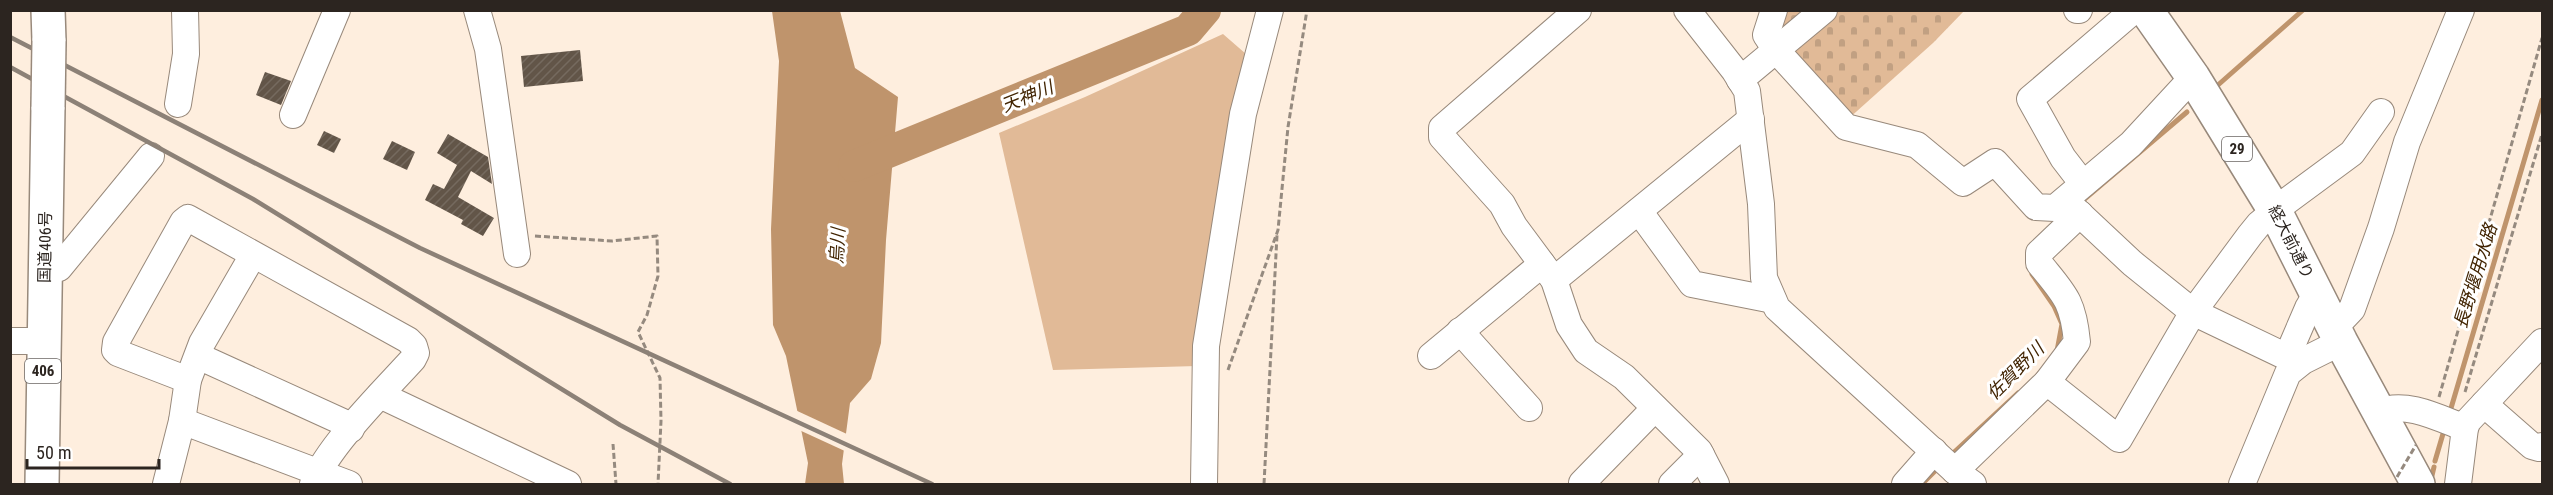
<svg xmlns="http://www.w3.org/2000/svg" width="2553" height="495" font-family="'Roboto Condensed','Noto Sans JP',sans-serif">
<defs>
<pattern id="cemetery-stones" width="16" height="16" patternUnits="userSpaceOnUse" patternTransform="scale(1.5)"><rect width="16" height="16" fill="#e1ba97"/><path d="M2 7V4a2 2 0 0 1 4 0v3zM10 15v-3a2 2 0 0 1 4 0v3z" fill="#c1a082"/></pattern>
<pattern id="building-hatch" width="6" height="6" patternUnits="userSpaceOnUse" patternTransform="scale(1.5)"><rect width="6" height="6" fill="#625548"/><path d="M-1 1l2-2M0 6l6-6M5 7l2-2" fill="none" stroke="#756a5f"/></pattern>
</defs>
<rect width="100%" height="100%" fill="#feeede"/>
<g fill="url(#cemetery-stones)">
<polygon points="1781,11 1816,11 1779,42"/>
<polygon points="1834,11 1963,10 1964,11 1933,43 1847,120 1785,49"/>
</g>
<polygon fill="#e1ba97" points="1223,34 1246,54 1197,366 1053,370 999,133 1085,97"/>
<polygon fill="#bf946c" points="772,11 840,11 855,68 898,97 886,240 881,343 871,379 850,403 842,464 844,484 805,484 808,463 786,356 773,325 771,229 779,61"/>
<polygon fill="#feeede" points="793,409 849,435 847,452 797,429"/>
<g fill="none" stroke-linecap="round" stroke-linejoin="round">
<g stroke="#bf946c" stroke-width="5">
<polyline points="2218,85 2303,10"/>
<polyline points="2081,202 2187,112"/>
<polyline points="2032,274 2054,306 2062,324 2057,351"/>
<polyline points="2449,415 2542,100"/>
<polyline points="1950,456 2018,393"/>
<polyline points="2435,461 2445,427"/>
<polyline points="2431,480 2434,467"/>
<polyline points="1922,484 1939,467"/>
</g>
<polyline stroke="#bf946c" stroke-width="32" points="854,166 1188,30 1205,10"/>
</g>
<g fill="url(#building-hatch)">
<polygon points="580,50 583,81 524,87 521,56"/>
<polygon points="265,72 291,81 281,105 256,95"/>
<polygon points="324,131 341,139 334,153 317,145"/>
<polygon points="448,134 488,157 492,184 471,171 458,197 494,218 483,236 461,224 463,220 425,200 433,184 444,189 457,165 437,153"/>
<polygon points="392,141 415,152 407,170 383,159"/>
</g>
<g fill="none" stroke-linecap="round" stroke-linejoin="round">
<g stroke="#98897b" stroke-width="28">
<g id="minor">
<polyline points="477,10 488,49 517,254"/>
<polyline points="1578,10 1442,128 1442,137 1502,204 1514,226 1554,280 1569,325 1586,351 1624,377 1699,451 1716,484"/>
<polyline points="1687,10 1734,70 1747,91 1761,204 1764,278 1777,308 1955,471 1973,484"/>
<polyline points="1774,10 1766,35 1776,50 1846,127 1917,145 1963,183 1995,162 2036,207 2055,208 2131,144 2193,77"/>
<polyline points="2077,10 2079,10"/>
<polyline points="1740,80 1824,10"/>
<polyline points="178,104 186,54 185,10"/>
<polyline points="293,115 337,10"/>
<polyline points="2083,184 2063,158 2030,99 2134,10"/>
<polyline points="2069,204 2132,263 2193,312 2287,357"/>
<polyline points="1639,211 1692,284 1773,300"/>
<polyline points="44,268 59,268 151,156"/>
<polyline points="1554,280 1751,119"/>
<polyline points="2334,328 2352,309 2381,228 2407,142 2461,10"/>
<polyline points="1460,331 1529,408"/>
<polyline points="10,341 43,341"/>
<polyline points="198,356 345,423 351,429"/>
<polyline points="1431,356 1542,264"/>
<polyline points="2293,368 2287,357 2308,308 2317,293"/>
<path d="M188,380L118,353L115,350L116,342L183,222L188,218L408,340L414,346L416,353L413,359C384,391 328,446 313,484"/>
<polyline points="2047,382 2119,439 2193,312 2250,235 2259,224 2287,201 2352,153 2381,112"/>
<polyline points="380,395 568,484"/>
<polyline points="2484,404 2532,446 2539,448 2542,446"/>
<path d="M2380,412C2405,400 2441,419 2465,428"/>
<polyline points="182,421 349,484"/>
<path d="M1955,471L2047,382L2077,342C2073,300 2064,294 2039,263V253L2080,214"/>
<polyline points="166,484 182,421 188,380 202,343 253,255"/>
<polyline points="1204,484 1206,346 1243,114 1270,10"/>
<polyline points="1583,484 1582,483 1655,408"/>
<polyline points="1672,484 1701,455"/>
<polyline points="1905,484 1934,451"/>
<polyline points="2242,484 2288,373 2303,361 2341,342"/>
<polyline points="2458,484 2465,428 2468,421 2542,342"/>
</g>
</g>
<g stroke="#98897b" stroke-width="36">
<polyline id="major" points="2146,10 2193,77 2275,211 2341,342 2418,484"/>
</g>
<g stroke="#98897b" stroke-width="36">
<g id="highway">
<polyline points="48,10 49,41"/>
<polyline points="42,484 48,107"/>
</g>
</g>
<g stroke="#958a7f" stroke-width="3" stroke-dasharray="6 3" stroke-linecap="butt">
<polyline points="535,236 612,241 657,236 658,276 647,315 638,332 660,378 661,421 658,484"/>
<polyline points="1228,370 1278,230 1288,127 1307,10"/>
<polyline points="2465,392 2542,134"/>
<polyline points="2439,397 2542,38"/>
<polyline points="613,444 616,484"/>
<polyline points="1264,484 1277,235"/>
</g>
<use href="#minor" stroke="#fff" stroke-width="26"/>
<use href="#major" stroke="#fff" stroke-width="33"/>
<use href="#highway" stroke="#fff" stroke-width="33"/>
<g stroke="#8c8177" stroke-width="4.5">
<polyline points="10,37 420,248 932,484"/>
<polyline points="10,67 253,199 620,425 730,484"/>
</g>
<g stroke="#98897b" stroke-width="36" stroke-linecap="butt">
<polyline id="highway-bridge" points="48,107 49,41"/>
</g>
<polyline stroke="#958a7f" stroke-width="3" stroke-dasharray="6 3" stroke-linecap="butt" points="2397,477 2416,445"/>
<use href="#highway-bridge" stroke="#fff" stroke-width="33"/>
</g>
<g text-anchor="middle" dominant-baseline="central" stroke-width="6" stroke-linejoin="round" paint-order="stroke">
<g fill="#fff" stroke="#6b6663" stroke-width="1.5">
<rect x="2222" y="137" width="30" height="24" rx="4.5"/>
<rect x="25" y="359" width="36" height="24" rx="4.5"/>
</g>
<g font-size="15" font-weight="bold" fill="#2c2520">
<text x="2237" y="149">29</text>
<text x="43" y="371">406</text>
</g>
<g font-size="16" fill="#2c2520" stroke="#fff">
<text transform="translate(2291 242) rotate(63)">経大前通り</text>
<text transform="translate(45 247) rotate(-89)">国道406号</text>
</g>
<g font-size="18" font-style="italic" fill="#422503" stroke="#fff">
<text transform="translate(1027 96) rotate(-22)">天神川</text>
<text transform="translate(837 246) rotate(-87)">烏川</text>
<text transform="translate(2475 276) rotate(-73)">長野堰用水路</text>
<text transform="translate(2015 371) rotate(-45)">佐賀野川</text>
</g>
</g>
<rect width="2553" height="495" fill="none" stroke="#2c2520" stroke-width="24"/>
<path d="M27 459v9h132v-9" fill="none" stroke="#2c2520" stroke-width="3"/>
<text x="36" y="459" font-size="18" fill="#2c2520" stroke="#ffffff" stroke-width="4.5" paint-order="stroke">50 m</text>
</svg>
